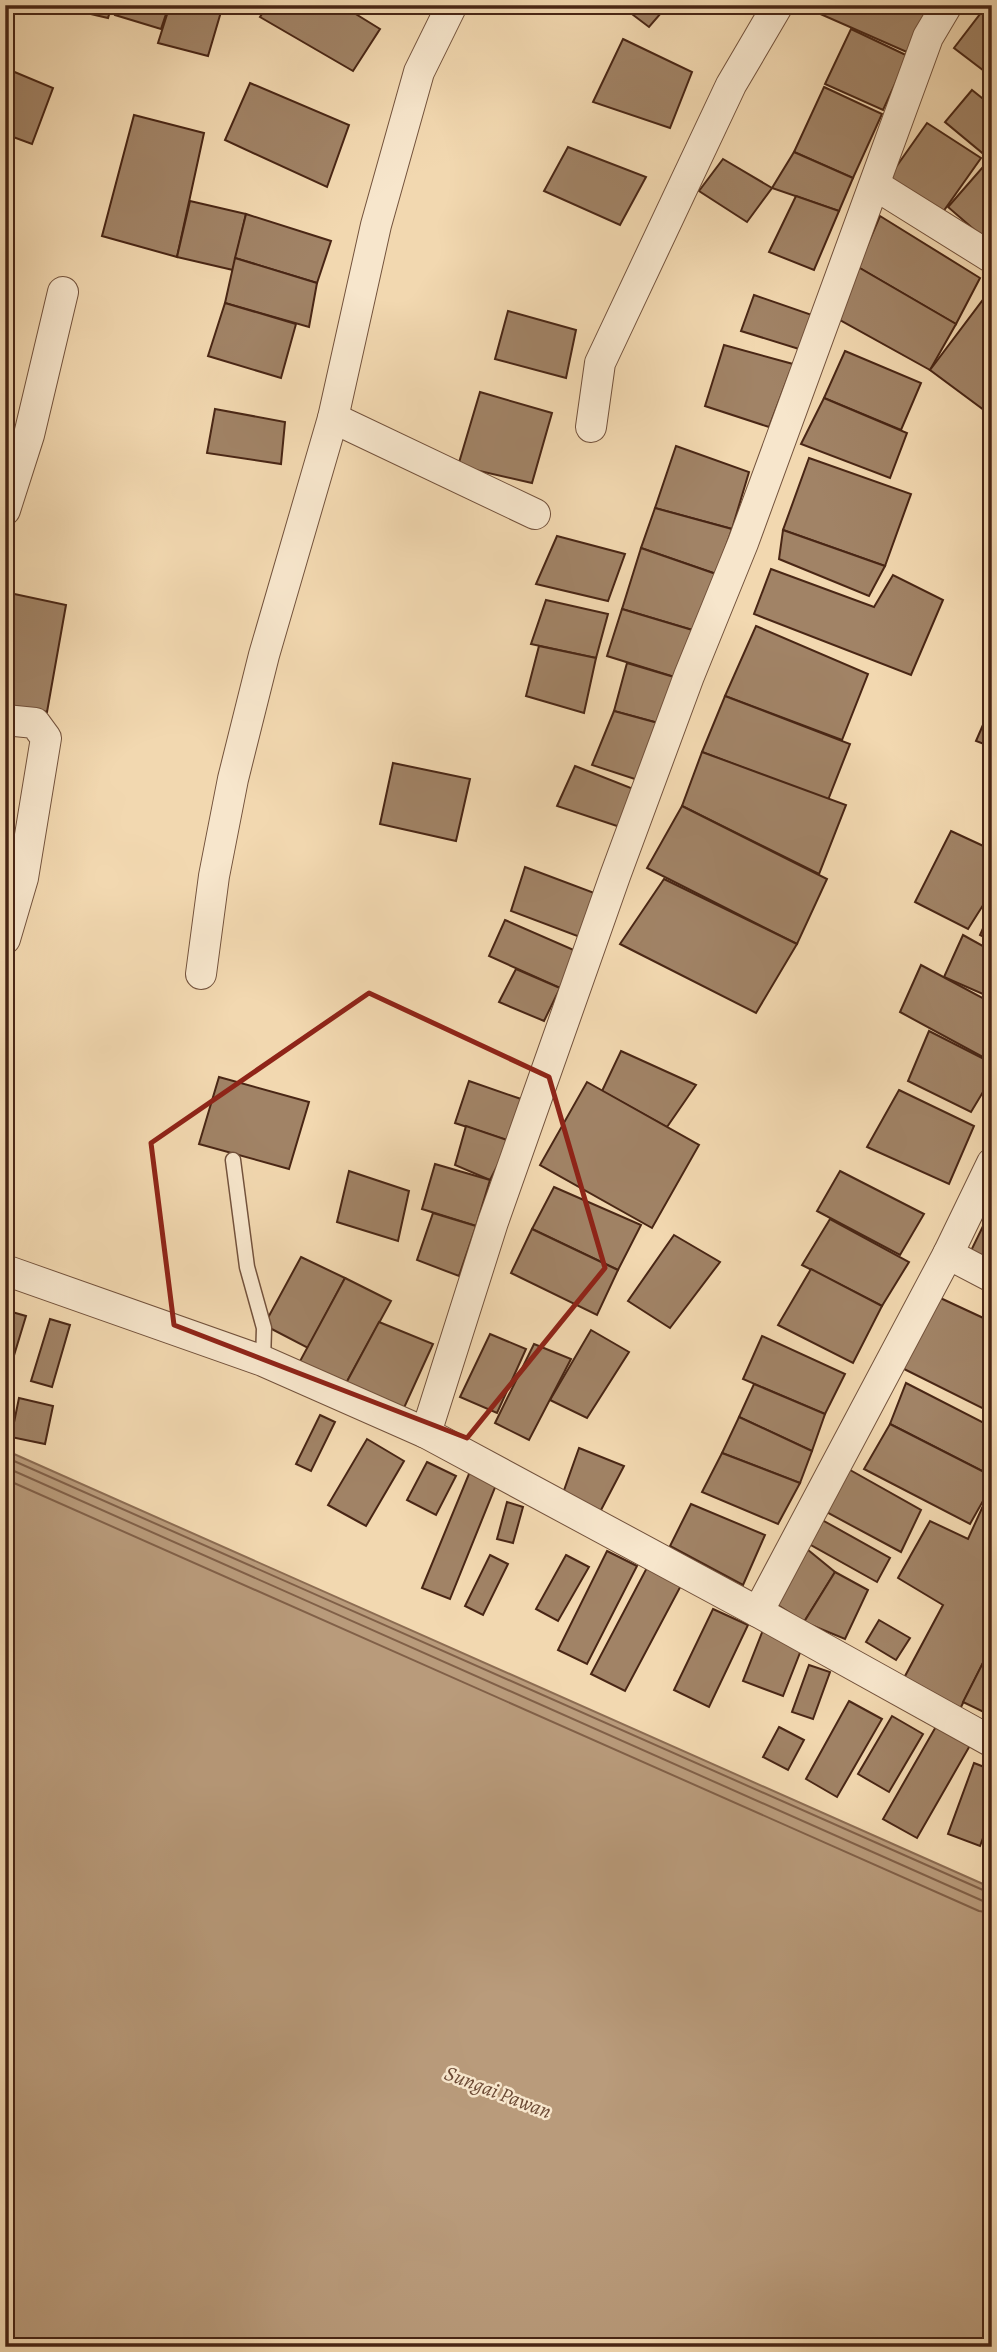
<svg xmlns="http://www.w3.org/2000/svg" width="997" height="2352" font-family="Alegreya,serif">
<rect width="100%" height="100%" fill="#f2d8b0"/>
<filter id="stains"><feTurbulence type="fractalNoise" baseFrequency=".00286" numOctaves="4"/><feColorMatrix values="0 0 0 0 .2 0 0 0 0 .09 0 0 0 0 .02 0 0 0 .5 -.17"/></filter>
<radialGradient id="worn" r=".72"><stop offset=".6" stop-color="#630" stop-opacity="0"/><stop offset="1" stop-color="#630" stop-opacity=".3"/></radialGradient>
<polygon fill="#b99b7b" stroke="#8c6c52" stroke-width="2" points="5,1450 992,1888 992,2347 5,2347"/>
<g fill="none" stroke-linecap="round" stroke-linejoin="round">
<g stroke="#816048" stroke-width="2">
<polyline points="5,1457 992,1894"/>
<polyline points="5,1467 983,1901 992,1903"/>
<polyline points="5,1479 979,1911 992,1913"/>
</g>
</g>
<g fill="#a18366" stroke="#492615" stroke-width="2">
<polygon points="66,5 112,5 108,18 65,8"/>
<polygon points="118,5 169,5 161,29 115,15"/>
<polygon points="170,5 223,5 208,56 158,43"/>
<polygon points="268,5 341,5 380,29 353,71 260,17"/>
<polygon points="620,5 668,5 649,27"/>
<polygon points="822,5 921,5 933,11 909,53 818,13"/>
<polygon points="984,9 992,15 992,77 954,48"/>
<polygon points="851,29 908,56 883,110 825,84"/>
<polygon points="623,39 692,72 670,128 593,102"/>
<polygon points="5,68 53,88 32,144 5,134"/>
<polygon points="250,83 349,125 327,187 225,140"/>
<polygon points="824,87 882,114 853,178 794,152"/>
<polygon points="972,90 992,106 992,161 945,122"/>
<polygon points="134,115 204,133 177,257 102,236"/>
<polygon points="927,123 981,158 938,219 882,187"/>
<polygon points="568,147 646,177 620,225 544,191"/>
<polygon points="794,152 853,178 839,211 772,188"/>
<polygon points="723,159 772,188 747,222 699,191"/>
<polygon points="989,160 992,162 992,245 948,207"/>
<polygon points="796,196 839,211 814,270 769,252"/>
<polygon points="190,201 246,214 233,270 177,257"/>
<polygon points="246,214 331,241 317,283 235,258"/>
<polygon points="880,216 980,278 956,324 858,267"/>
<polygon points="235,258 317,283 309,327 225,303"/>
<polygon points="858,267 956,324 930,370 831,315"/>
<polygon points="754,295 812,315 799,349 741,331"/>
<polygon points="982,301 992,309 992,416 930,370"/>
<polygon points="225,303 296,324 281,378 208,356"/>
<polygon points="508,311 576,330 566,378 495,359"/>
<polygon points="724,345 793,364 769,427 705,406"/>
<polygon points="845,351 921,383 901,430 824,398"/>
<polygon points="480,392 552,413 532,483 458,466"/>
<polygon points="824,398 907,433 890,478 801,444"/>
<polygon points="215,409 285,422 281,464 207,453"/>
<polygon points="676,446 749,472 732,529 655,508"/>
<polygon points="809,458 911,494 885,566 783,530"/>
<polygon points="655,508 732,529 716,574 641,548"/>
<polygon points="783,530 885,566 869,596 779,559"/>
<polygon points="557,536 625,554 608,601 536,584"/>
<polygon points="641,548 716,574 699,632 622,609"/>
<polygon points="771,569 874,607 893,575 943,600 911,675 754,614"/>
<polygon points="5,592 66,605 47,712 5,704"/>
<polygon points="546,600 608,614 596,658 531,644"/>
<polygon points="622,609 699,632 684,680 607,656"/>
<polygon points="756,626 868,674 842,740 725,696"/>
<polygon points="539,646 596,658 584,713 526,696"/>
<polygon points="627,663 684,680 669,726 614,711"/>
<polygon points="725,696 850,744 828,800 702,752"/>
<polygon points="992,704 992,747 976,741"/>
<polygon points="614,711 669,726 644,782 592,765"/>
<polygon points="702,752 846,805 819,874 682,806"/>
<polygon points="393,763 470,779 456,841 380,824"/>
<polygon points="575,766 636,790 620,827 557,806"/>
<polygon points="682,806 827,879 797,944 647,868"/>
<polygon points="951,831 992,850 992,891 968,929 915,902"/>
<polygon points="525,867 597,894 580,937 511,911"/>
<polygon points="664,879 797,944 756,1013 620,944"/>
<polygon points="992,908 992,941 980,935"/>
<polygon points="505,920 576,951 560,988 489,956"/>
<polygon points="963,935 992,951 992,998 944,977"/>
<polygon points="921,965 992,1003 992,1062 900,1012"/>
<polygon points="516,969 560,988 544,1021 499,1002"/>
<polygon points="929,1031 992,1063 992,1077 971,1112 908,1081"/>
<polygon points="621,1051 696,1085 667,1127 602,1091"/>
<polygon points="219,1077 309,1102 289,1169 199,1144"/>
<polygon points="469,1081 521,1099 510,1141 455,1123"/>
<polygon points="587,1082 699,1145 652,1228 540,1165"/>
<polygon points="899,1090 974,1126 949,1184 867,1147"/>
<polygon points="466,1126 510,1141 490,1180 455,1165"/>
<polygon points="435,1164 490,1180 476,1226 422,1209"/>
<polygon points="349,1171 409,1191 398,1241 337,1222"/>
<polygon points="840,1171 924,1214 900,1255 817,1211"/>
<polygon points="554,1187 641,1225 618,1270 532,1229"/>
<polygon points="433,1213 476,1226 459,1276 417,1260"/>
<polygon points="830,1219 909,1262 882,1306 802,1265"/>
<polygon points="985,1222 992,1225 992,1274 966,1261"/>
<polygon points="532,1229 618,1270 597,1315 511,1273"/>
<polygon points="674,1235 720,1262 670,1328 628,1301"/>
<polygon points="301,1257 345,1278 308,1348 264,1325"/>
<polygon points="811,1269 882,1306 853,1363 778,1325"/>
<polygon points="345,1278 391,1301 344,1387 299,1363"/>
<polygon points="936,1296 992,1322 992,1413 902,1368"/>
<polygon points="5,1310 26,1316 5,1385"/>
<polygon points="50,1319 70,1325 52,1387 31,1381"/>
<polygon points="379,1322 433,1344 403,1410 344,1387"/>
<polygon points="591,1330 629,1352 587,1418 550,1400"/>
<polygon points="490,1334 526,1349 497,1413 460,1397"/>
<polygon points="762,1336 845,1374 825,1414 743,1379"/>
<polygon points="534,1344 571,1359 529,1440 495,1423"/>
<polygon points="906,1383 992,1427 992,1476 890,1424"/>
<polygon points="754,1384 825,1414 812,1451 739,1417"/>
<polygon points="19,1398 53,1406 45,1444 11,1437"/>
<polygon points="320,1415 335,1422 311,1471 296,1464"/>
<polygon points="739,1417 812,1451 800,1483 722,1453"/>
<polygon points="890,1424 992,1476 992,1485 970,1524 864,1469"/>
<polygon points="367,1439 404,1461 366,1526 328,1505"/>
<polygon points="579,1448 624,1466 600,1512 562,1496"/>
<polygon points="722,1453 800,1483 778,1524 702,1492"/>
<polygon points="427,1462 456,1476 436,1515 407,1500"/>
<polygon points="843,1466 921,1510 901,1552 817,1507"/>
<polygon points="471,1469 498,1480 450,1599 422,1588"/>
<polygon points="992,1486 992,1645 959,1711 904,1678 943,1605 898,1578 930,1521 968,1539"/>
<polygon points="507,1502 523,1507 513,1543 497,1539"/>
<polygon points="691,1504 765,1535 743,1585 670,1546"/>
<polygon points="815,1516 890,1558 877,1582 802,1540"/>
<polygon points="802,1545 835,1572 804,1622 770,1600"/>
<polygon points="607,1551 637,1566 587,1664 558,1650"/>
<polygon points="490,1555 508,1564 483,1615 465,1606"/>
<polygon points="566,1555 589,1567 558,1621 536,1609"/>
<polygon points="651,1560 685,1578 625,1691 591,1674"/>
<polygon points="835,1572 868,1590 845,1639 804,1622"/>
<polygon points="713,1609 748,1625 709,1707 674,1690"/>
<polygon points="879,1620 910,1638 896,1660 866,1642"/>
<polygon points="763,1630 803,1645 783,1696 743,1681"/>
<polygon points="992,1645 992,1716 963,1702"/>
<polygon points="809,1665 830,1672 813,1719 792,1712"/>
<polygon points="849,1701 882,1719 837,1797 806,1779"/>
<polygon points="892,1716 923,1734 889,1792 858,1774"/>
<polygon points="938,1723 972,1742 917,1838 883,1819"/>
<polygon points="779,1727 804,1740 788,1770 763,1757"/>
<polygon points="974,1763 992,1770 992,1814 980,1846 948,1834"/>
</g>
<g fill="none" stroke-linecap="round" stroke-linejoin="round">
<g stroke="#73523c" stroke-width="17">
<polyline id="service" points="233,1160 247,1267 264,1328 263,1361"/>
</g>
<g stroke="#73523c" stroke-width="32">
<g id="minor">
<polyline points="875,185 992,258"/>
<polyline points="333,418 535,514"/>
<polyline points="591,427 600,363 731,85 778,5"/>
<polyline points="5,510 29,435 63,292"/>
<polyline points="5,720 35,723 46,738 23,878 5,939"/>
<polyline points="201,974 214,876 233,779 264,655 333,418 376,225 419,72 452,5"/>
<polyline points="948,1254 992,1277"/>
<polyline points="5,1270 263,1361 426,1433 758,1612 992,1742"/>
<polyline points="426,1433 493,1222 615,876 689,676 743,543 928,37 947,5"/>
<polyline points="758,1612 948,1254 992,1163"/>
</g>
</g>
<use href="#service" stroke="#f7e6cc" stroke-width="14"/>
<use href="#minor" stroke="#f7e6cc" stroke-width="30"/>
</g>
<path fill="none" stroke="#8f2418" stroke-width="5" stroke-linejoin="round" d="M369,993L549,1077L605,1268L467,1438L174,1325L151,1143Z"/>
<g text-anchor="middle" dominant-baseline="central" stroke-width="5" stroke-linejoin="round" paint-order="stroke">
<g font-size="21" font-style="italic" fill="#6b4934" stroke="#f7e6cc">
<text transform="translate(498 2092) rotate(21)">Sungai Pawan</text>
</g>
</g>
<rect width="997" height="2352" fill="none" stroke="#f2d8b0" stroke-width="28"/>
<rect x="7" y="7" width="983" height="2338" fill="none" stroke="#492615" stroke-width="3.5"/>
<rect x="14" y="14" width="969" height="2324" fill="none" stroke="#492615" stroke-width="2"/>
<rect width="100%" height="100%" filter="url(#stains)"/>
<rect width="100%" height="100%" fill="url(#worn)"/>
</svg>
